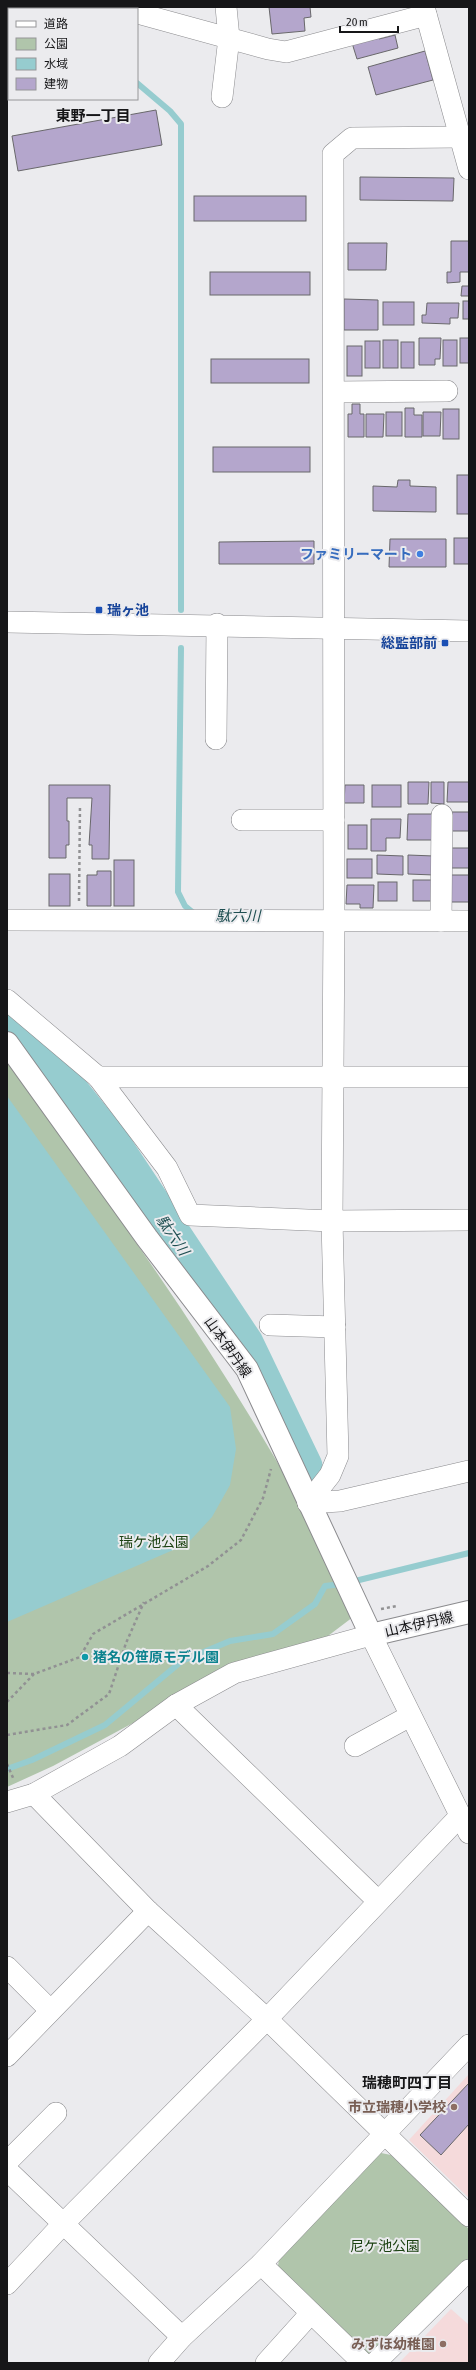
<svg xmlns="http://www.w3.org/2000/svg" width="476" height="2370" font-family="'Asap Condensed','Noto Sans JP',sans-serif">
<rect width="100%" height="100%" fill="#ebebee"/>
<g fill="#f5dadb">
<polygon points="469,2074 469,2198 409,2140"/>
<polygon points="451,2309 469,2325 469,2363 399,2363"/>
</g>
<g fill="#b0c5ab">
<path d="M7,1061C107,1200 208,1339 292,1488C315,1529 333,1574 353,1617L320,1642L193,1684L133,1723L53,1766L7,1787Z"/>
<polygon points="376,2152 391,2155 469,2229 469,2263 369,2359 277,2273 279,2259"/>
</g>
<polygon fill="#96cccf" points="7,1096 230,1407 236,1449 230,1485 212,1517 187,1544 7,1622"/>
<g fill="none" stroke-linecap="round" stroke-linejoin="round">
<g stroke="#96cccf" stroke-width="6">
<polyline points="46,7 48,9"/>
<polyline points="137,83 170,111 181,124 181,610"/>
<polyline points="181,648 178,892 185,906 196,915"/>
<polyline points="305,1466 313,1486"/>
<polyline points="351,1582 469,1553"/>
<polyline points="7,1769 32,1760 105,1725 182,1661 230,1641 273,1634 315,1604 325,1586 342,1584"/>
</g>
<polyline stroke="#96cccf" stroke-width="35" points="7,1027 45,1067 70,1089 111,1140 246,1343 305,1466"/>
</g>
<g fill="#b4a6cc" stroke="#69686b">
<polygon points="269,7 310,7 311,17 304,18 305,31 272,34"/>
<polygon points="395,35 398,48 357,59 352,43 378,36 379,39"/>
<polygon points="425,51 433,80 376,95 368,67"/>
<polygon points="156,110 162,145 18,171 12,136"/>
<polygon points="360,177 454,178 453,201 360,200"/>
<rect x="194" y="196" width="112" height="25"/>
<polygon points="451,241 469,241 469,272 460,272 460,282 447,283 447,272 451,272"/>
<polygon points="348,243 387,243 386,270 348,270"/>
<rect x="210" y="272" width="100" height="23"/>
<polygon points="462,286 469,286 469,296 461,296"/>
<polygon points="344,299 378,300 378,330 344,330"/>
<rect x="463" y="301" width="6" height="18"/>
<rect x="383" y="302" width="31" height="23"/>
<polygon points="427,303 459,303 458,318 450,318 450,324 422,323 422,315 426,315"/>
<polygon points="419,338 441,338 440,359 435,359 435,365 419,365"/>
<rect x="460" y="338" width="9" height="25"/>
<rect x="383" y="340" width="15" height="28"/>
<rect x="443" y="340" width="14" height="26"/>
<rect x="365" y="341" width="15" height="27"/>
<rect x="401" y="342" width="13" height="26"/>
<rect x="347" y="346" width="15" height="30"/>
<rect x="211" y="359" width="98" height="24"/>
<polygon points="352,404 360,404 360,414 364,414 364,437 348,437 348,414 352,414"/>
<polygon points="405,408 414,408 414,415 422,415 422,437 405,437"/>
<rect x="443" y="409" width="16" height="30"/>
<rect x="386" y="412" width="16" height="24"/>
<polygon points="423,412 441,412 440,436 423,436"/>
<polygon points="366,414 384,414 383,437 366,437"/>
<rect x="213" y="447" width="97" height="25"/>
<rect x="457" y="475" width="12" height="39"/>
<polygon points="398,480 410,480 410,486 436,487 436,512 373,511 373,486 397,487"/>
<rect x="454" y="538" width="15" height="26"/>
<polygon points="390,539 446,539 446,567 389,567"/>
<polygon points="314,541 314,564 219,564 219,542"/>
<polygon points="408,782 429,782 428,804 408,804"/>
<polygon points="431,782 444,782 444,804 431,803"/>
<polygon points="448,782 469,782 469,802 447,802"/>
<polygon points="49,785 110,785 109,859 92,859 92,845 89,845 92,798 67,798 67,821 69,821 69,845 66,845 66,858 49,858"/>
<polygon points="345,785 364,785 364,803 344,803"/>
<rect x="372" y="785" width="29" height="22"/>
<rect x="451" y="812" width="18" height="19"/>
<polygon points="408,814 437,814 437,840 407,840"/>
<polygon points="371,819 401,819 400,838 386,838 386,851 371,851"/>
<rect x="348" y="825" width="19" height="24"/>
<rect x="451" y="848" width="18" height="20"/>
<polygon points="377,855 403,856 403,875 377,874"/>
<polygon points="408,855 434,856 434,875 408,874"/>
<rect x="347" y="859" width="25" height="19"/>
<rect x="114" y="860" width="20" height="46"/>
<polygon points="97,871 111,871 111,906 87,906 87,875 97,875"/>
<rect x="49" y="874" width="21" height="32"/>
<rect x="450" y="875" width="19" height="27"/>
<rect x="413" y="880" width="21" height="21"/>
<rect x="378" y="882" width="19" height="19"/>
<polygon points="347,885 374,885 373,908 360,908 360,904 346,904"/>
<polygon points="469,2083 469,2124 441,2155 420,2135"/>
</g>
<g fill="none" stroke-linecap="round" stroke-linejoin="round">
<g stroke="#8b8b8e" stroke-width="22">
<g id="minor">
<polyline points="111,7 119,9"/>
<polyline points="424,7 469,169"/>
<polyline points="137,13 268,49 286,52 426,15"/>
<polyline points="222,97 229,38 226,7"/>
<polyline points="334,392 447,391"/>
<polyline points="7,622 469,631"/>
<polyline points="216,739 217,624"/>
<polyline points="242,820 334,820"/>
<polyline points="7,920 469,921"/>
<polyline points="441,921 442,815"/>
<polyline points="7,1000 98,1077 167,1168 190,1215 332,1221 469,1220"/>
<polyline points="98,1077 469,1077"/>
<polyline points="270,1325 335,1327"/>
<polyline points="308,1503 330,1475 338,1456 332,1221 334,921 333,154 352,138 460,137"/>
<polyline points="308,1503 340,1501 469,1471"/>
<polyline points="176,1705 378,1901"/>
<polyline points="355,1746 410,1716"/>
<polyline points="34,1794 148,1911 267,2019 469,2216"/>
<polyline points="7,1802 34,1794 120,1746 176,1705 234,1673 371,1635 469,1833"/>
<polyline points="7,1967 50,2010"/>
<polyline points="7,2056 148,1911"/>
<polyline points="7,2162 56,2113"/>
<polyline points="7,2170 182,2337"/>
<polyline points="261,2264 363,2363"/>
<polyline points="7,2284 63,2224 267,2019 460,1816"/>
<polyline points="159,2363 182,2337 261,2264 469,2045"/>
<polyline points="266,2363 311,2313"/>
<polyline points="375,2363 469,2270"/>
</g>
</g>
<g stroke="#8b8b8e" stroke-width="24">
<polyline id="major" points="7,1043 147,1238 247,1369 371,1635 469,1612"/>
</g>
<g stroke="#919193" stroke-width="2.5" stroke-dasharray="3 3" stroke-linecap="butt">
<polyline points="50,9 52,7"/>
<polyline points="7,51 9,46"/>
<polyline points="79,901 80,805"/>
<polyline points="381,1609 397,1606"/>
<polyline points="7,1673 34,1674 80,1657 93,1634 208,1566 241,1540 263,1498 271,1469"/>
<polyline points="7,1702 34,1674"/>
<polyline points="7,1735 67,1725 109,1694 126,1643 144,1602"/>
<polyline points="7,1764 14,1780"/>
</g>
<use href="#minor" stroke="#fff" stroke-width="21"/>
<use href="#major" stroke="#fff" stroke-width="22"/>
</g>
<circle fill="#3f7fe0" stroke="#ebebee" stroke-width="1.5" cx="420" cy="554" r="4"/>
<g fill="#1a4fb4" stroke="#ebebee" stroke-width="1.5">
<rect x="95" y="606" width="8" height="8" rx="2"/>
<rect x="441" y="639" width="8" height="8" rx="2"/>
</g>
<circle fill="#0f9aa8" stroke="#ebebee" stroke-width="1.5" cx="85" cy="1657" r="4"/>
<g fill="#8d6e63" stroke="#ebebee" stroke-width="1.5">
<circle cx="454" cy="2107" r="4"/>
<circle cx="443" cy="2344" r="4"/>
</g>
<g text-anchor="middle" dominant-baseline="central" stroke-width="4" stroke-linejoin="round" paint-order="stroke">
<g font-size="14" font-weight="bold" fill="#366cbe" stroke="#ebebee" text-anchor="end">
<text x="412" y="554">ファミリーマート</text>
</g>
<g font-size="14" font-weight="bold" fill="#164399" stroke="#ebebee" text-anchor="start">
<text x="107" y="610">瑞ヶ池</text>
<text x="437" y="643" text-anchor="end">総監部前</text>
</g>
<g font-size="14" fill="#161618" stroke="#ebebee">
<text transform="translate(228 1347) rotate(55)">山本伊丹線</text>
<text transform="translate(419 1624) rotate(-13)">山本伊丹線</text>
</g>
<g font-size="14" fill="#1b4111" stroke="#ebebee">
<text x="154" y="1542">瑞ケ池公園</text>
<text x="385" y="2246">尼ケ池公園</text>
</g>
<g font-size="14" font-weight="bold" fill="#0d838f" stroke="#ebebee" text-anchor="start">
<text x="93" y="1657">猪名の笹原モデル園</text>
</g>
<g font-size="14" font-weight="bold" fill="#785e54" stroke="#ebebee" text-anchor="end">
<text x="446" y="2107">市立瑞穂小学校</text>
<text x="435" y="2344">みずほ幼稚園</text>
</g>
<g font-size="15" font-weight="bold" fill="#161618" stroke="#ebebee">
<text x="93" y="115">東野一丁目</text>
<text x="407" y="2082">瑞穂町四丁目</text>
</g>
<g font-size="15" font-style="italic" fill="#1f4f52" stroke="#ebebee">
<text x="238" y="915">駄六川</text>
<text transform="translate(173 1235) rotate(56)">駄六川</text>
</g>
</g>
<rect width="476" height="2370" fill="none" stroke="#161618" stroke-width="16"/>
<rect x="8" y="8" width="130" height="92" fill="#ebebee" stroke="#969698"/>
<rect x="16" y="21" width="20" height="6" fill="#ffffff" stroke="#969698"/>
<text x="44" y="28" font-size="12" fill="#161618">道路</text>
<rect x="16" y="38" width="20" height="12" fill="#b0c5ab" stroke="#969698"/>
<text x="44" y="48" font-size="12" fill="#161618">公園</text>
<rect x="16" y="58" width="20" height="12" fill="#96cccf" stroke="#969698"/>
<text x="44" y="68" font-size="12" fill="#161618">水域</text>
<rect x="16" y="78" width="20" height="12" fill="#b4a6cc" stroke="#969698"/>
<text x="44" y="88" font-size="12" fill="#161618">建物</text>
<path d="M340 26v6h58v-6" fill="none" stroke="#161618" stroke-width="2"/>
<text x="346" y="26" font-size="12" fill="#161618" stroke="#ebebee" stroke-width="3" paint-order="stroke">20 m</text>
</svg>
